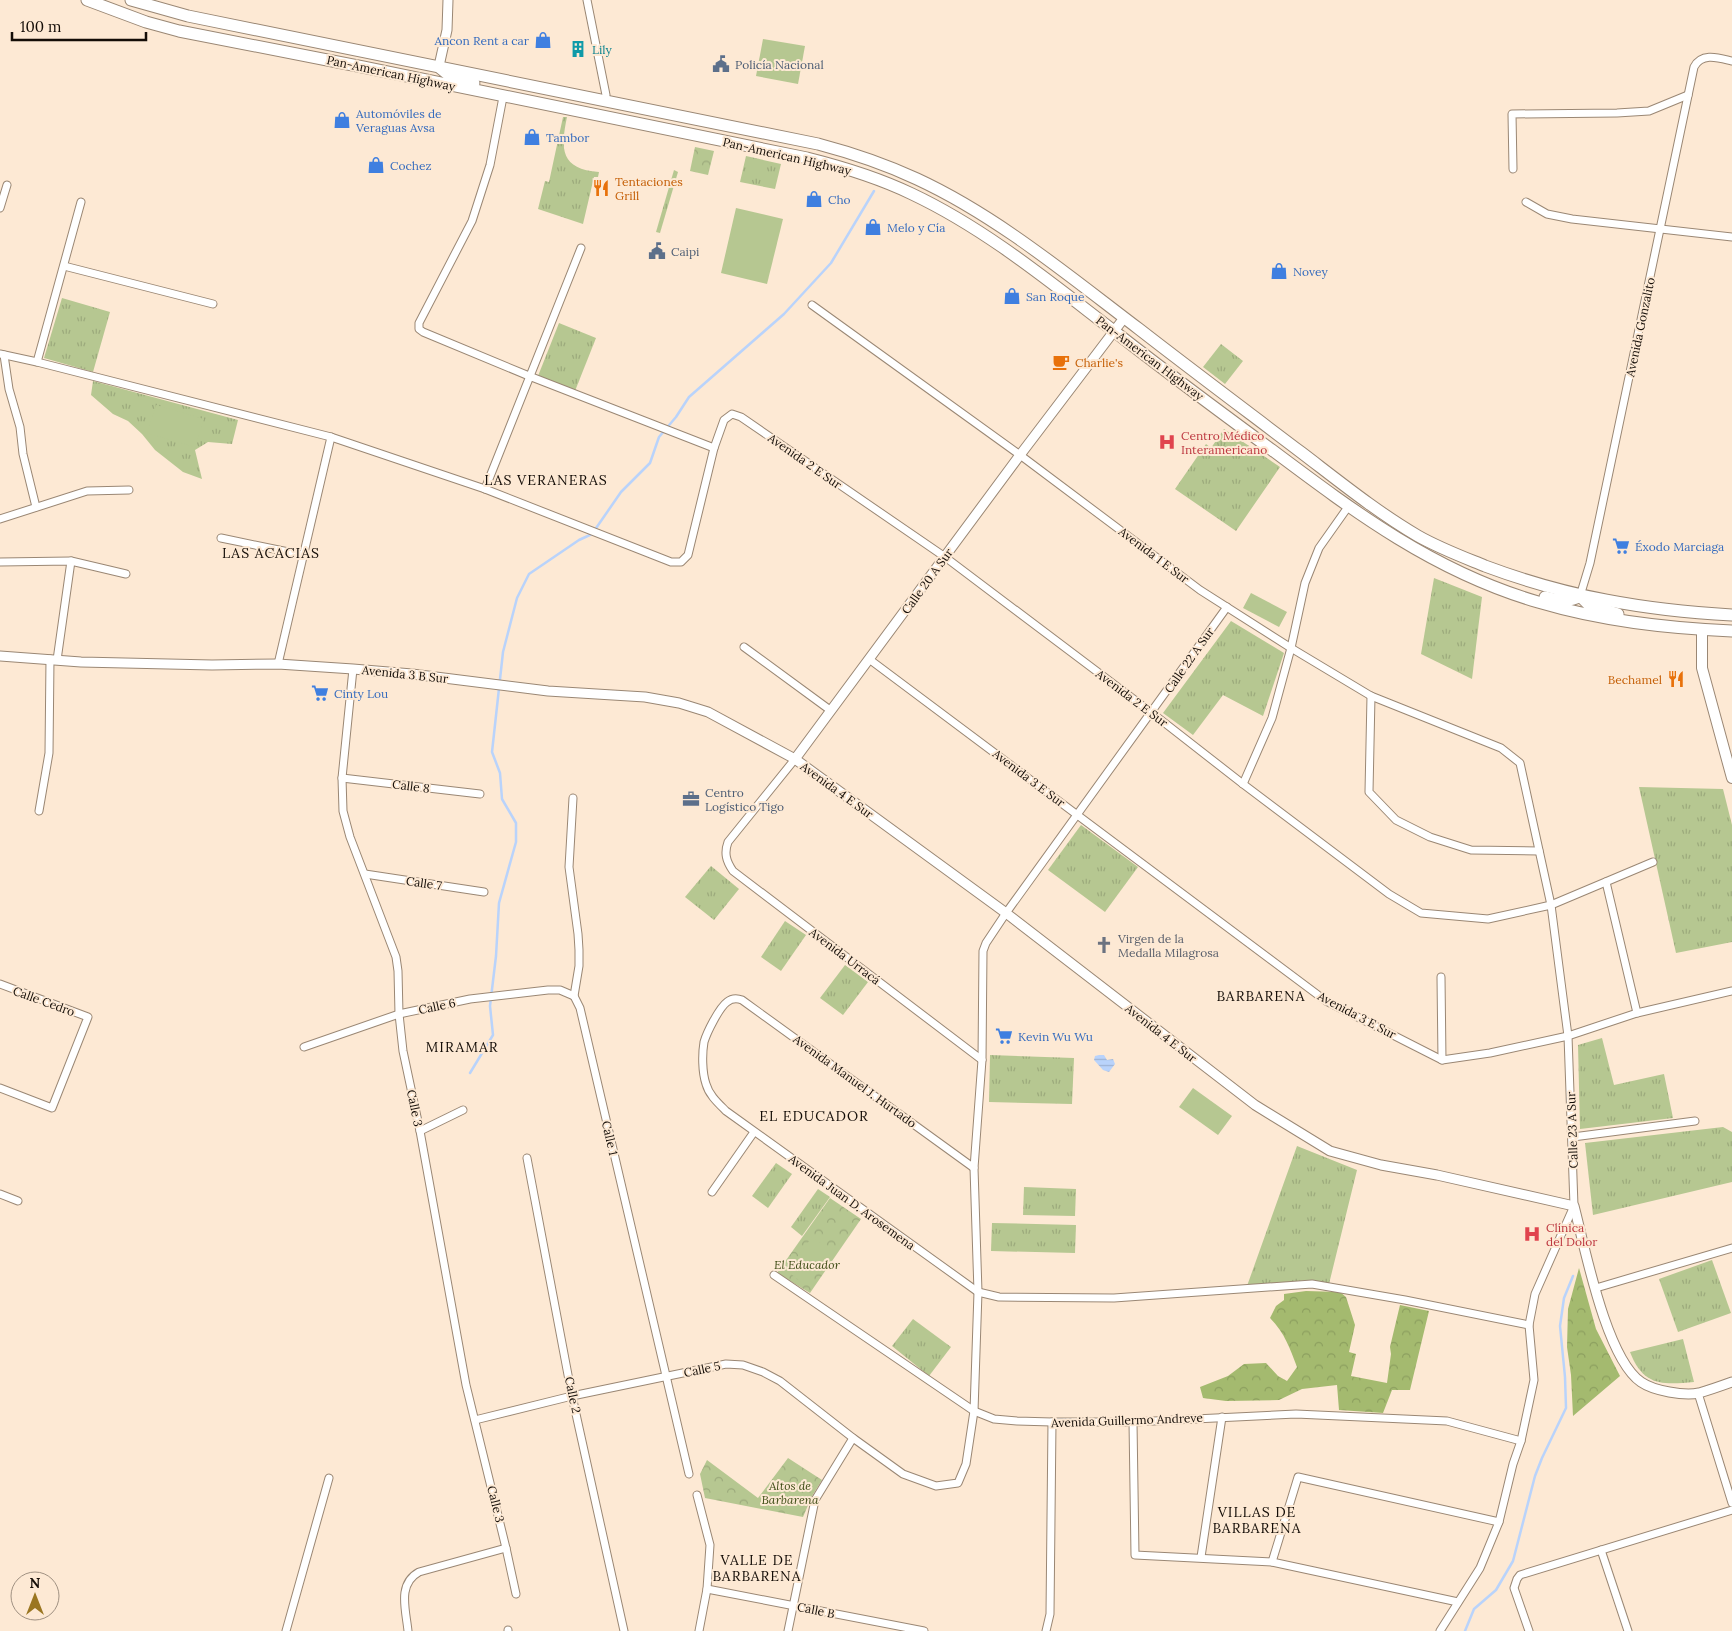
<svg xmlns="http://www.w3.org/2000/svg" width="1732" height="1631" font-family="Lora,serif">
<defs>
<pattern id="grass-tufts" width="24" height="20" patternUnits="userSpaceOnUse" patternTransform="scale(1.25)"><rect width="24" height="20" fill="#b6c791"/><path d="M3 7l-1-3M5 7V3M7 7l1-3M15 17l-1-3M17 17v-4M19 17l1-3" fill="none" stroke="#9caa7c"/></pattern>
<pattern id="forest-crowns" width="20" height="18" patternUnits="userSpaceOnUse" patternTransform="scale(1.25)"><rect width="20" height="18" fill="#a4ba6f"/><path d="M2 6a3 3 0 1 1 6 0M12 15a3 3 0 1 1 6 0" fill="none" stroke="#8c9f5f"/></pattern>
<pattern id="park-crowns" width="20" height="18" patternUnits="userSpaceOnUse" patternTransform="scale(1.25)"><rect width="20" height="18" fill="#b6c791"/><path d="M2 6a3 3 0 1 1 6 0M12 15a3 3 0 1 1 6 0" fill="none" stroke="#9caa7c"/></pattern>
<pattern id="water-rules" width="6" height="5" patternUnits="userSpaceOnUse" patternTransform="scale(1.25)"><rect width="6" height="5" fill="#b9d3fb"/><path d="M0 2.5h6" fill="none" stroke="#9eb4d6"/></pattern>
</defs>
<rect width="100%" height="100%" fill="#fde9d4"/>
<g fill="url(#grass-tufts)">
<path d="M563,117H567C560,150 561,169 599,172L598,177H594L583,224L538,209L545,181L549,182Z"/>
<polygon points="746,156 781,164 775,189 740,182"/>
<polygon points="674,170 678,172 660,233 656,232"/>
<polygon points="62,298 110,312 93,372 44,358"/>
<polygon points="559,323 596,338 575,391 538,376"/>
<polygon points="1221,344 1243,361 1225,384 1203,367"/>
<polygon points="93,381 238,420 232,444 208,442 195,450 202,479 183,472 155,450 142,434 128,421 113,414 91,395"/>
<polygon points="1224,429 1280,467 1236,531 1175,489 1206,444 1211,448"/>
<polygon points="1434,578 1482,597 1472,679 1421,654"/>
<polygon points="1231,621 1284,653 1263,716 1223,695 1193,735 1163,713"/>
<polygon points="1639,787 1723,789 1732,825 1732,942 1676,953"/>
<polygon points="1081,825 1138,867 1105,912 1048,870"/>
<polygon points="711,866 739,889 714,920 685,897"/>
<polygon points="785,921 806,935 781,971 761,957"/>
<polygon points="845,965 868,982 843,1015 820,998"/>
<polygon points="1602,1038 1614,1085 1664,1074 1673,1118 1580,1129 1578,1045"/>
<polygon points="990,1055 1074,1058 1072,1104 989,1102"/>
<polygon points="1723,1127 1732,1132 1732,1182 1593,1215 1585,1143"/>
<polygon points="1297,1146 1357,1170 1329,1284 1308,1280 1247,1286"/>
<polygon points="776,1163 792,1174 768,1208 752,1196"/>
<polygon points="1024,1187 1076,1189 1075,1216 1023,1215"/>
<polygon points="818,1189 830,1197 802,1236 791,1227"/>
<polygon points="992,1223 1076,1225 1075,1253 991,1251"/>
<polygon points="1712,1260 1731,1313 1678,1332 1659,1279"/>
<polygon points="913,1319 951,1347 929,1376 892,1346"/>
<path d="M1683,1339L1694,1382C1662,1385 1643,1386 1630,1352Z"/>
</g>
<g fill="url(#forest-crowns)">
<polygon points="1579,1268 1596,1329 1620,1376 1573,1416 1571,1375 1567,1347 1568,1309"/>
<path d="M1306,1291L1340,1292L1346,1297L1355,1325L1349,1352L1356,1354L1351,1376L1387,1383L1391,1354L1390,1347L1400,1305L1429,1311L1410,1390H1392L1383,1413L1339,1410L1337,1385L1302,1389L1279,1400L1226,1401L1203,1398L1200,1387L1228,1376L1244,1364L1266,1363L1278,1376L1287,1381L1297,1367C1290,1349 1285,1333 1270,1318L1276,1306L1284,1300V1294Z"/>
</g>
<g fill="url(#park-crowns)">
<polygon points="695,147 714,151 708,175 690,171"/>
<polygon points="830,1198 861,1219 810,1293 777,1273"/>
<polygon points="788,1458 822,1480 812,1496 803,1517 705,1498 700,1474 707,1460 758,1498"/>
</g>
<g fill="#b6c791">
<polygon points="763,39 805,46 798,84 756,76"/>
<polygon points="736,208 783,219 767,284 721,273"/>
<polygon points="156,405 204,419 195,447 147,433"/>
<polygon points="1251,593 1287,612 1279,627 1243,608"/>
<polygon points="1193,1088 1232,1116 1218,1135 1179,1107"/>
<polygon points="812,1237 830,1250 805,1285 787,1271"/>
</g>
<polygon fill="url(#water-rules)" points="1099,1055 1104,1055 1107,1060 1113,1059 1115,1064 1109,1072 1103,1070 1094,1060 1095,1056"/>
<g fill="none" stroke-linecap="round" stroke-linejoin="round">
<g stroke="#b9d3fb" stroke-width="2.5">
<polyline points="470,1073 493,1035 490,1006 496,956 499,903 516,842 516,823 502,799 500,773 492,752 503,652 517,598 529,574 579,540 592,534 621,492 650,463 659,437 676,417 689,397 784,314 831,263 874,191"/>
<polyline points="1465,1631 1474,1609 1496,1590 1513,1561 1535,1476 1542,1458 1566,1408 1565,1377 1560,1326 1564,1298 1573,1276"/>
</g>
<g stroke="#9a8774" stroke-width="9">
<g id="minor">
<polyline points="587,0 606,95 605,100"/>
<polyline points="503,97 490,165 472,221 419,323 419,329 423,332 529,376 714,448"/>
<polyline points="1513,169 1512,114 1617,113 1649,111 1688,95"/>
<polyline points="1526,202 1547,214 1572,219 1732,237"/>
<polyline points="0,208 7,185"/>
<polyline points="64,266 213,304"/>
<polyline points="812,305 1020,455 1200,590 1291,648 1371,696 1501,748 1520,763 1551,905 1568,1036 1574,1206 1535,1294 1529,1325 1534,1380 1521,1441 1513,1464 1499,1522 1480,1568 1440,1631"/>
<polyline points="0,354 37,362 331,437 485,489 671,562 681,562 688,555 714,448 724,420 732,414 741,417 945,557 1152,713 1243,784 1389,894 1421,913 1488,919 1551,905 1653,862"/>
<polyline points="4,355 9,389 20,427 23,454 36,507"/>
<polyline points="37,362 81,202"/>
<polyline points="485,489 581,248"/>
<polyline points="0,519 87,491 129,490"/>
<polyline points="221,538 303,555"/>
<polyline points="0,562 71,561 126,574"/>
<path d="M1580,596L1590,563L1694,67C1702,52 1719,58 1732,61"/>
<polyline points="744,647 830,710"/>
<polyline points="869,659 1326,1001 1442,1060 1490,1053 1568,1036 1637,1013 1732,991"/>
<polyline points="57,660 71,561"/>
<polyline points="278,664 331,437"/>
<polyline points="353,669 342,778 343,811 350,837 396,957 398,971 399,1014 403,1051 420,1131 466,1385 506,1548 516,1594"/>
<polyline points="1371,696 1369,792 1396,820 1430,837 1471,850 1539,851"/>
<path d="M795,759L728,842C724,853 726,861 733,871L982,1060"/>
<polyline points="342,778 480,794"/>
<polyline points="1243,784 1272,718 1291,648 1305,583 1319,548 1348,507"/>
<polyline points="573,798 569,867 578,934 579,950 579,966 574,996 580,1008 689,1474"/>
<polyline points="39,811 49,753 50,659"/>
<polyline points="365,874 484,892"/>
<polyline points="1606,882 1637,1013"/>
<polyline points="1441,977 1442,1060"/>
<polyline points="0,984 88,1017 52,1108 0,1088"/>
<polyline points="304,1047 399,1014 470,999 548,990 560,990 574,996"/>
<polyline points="420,1131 463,1110"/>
<polyline points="1573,1137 1695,1121"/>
<polyline points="527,1158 572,1396 624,1631"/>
<path d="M974,1168L742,1000C737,998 732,998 727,1002C719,1008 707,1032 704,1042C702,1054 702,1072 706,1084C709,1095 718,1103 726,1111L978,1292L999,1297L1114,1298L1312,1284L1405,1300L1529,1325"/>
<polyline points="712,1192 754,1132"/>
<polyline points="0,1194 18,1201"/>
<polyline points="774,1275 974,1411 994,1419 1017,1421 1052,1422 1133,1422 1296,1414 1447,1421 1521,1441"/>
<polyline points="1596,1288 1732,1248"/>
<polyline points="1698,1393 1732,1503"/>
<polyline points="475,1420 572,1396 726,1364 743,1365 763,1372 780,1381 853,1438 903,1474 936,1486 958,1483 966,1464 974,1411 978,1292 974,1168 982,1060 983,951 986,943 1006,913 1227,607"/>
<polyline points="1133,1422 1135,1555 1272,1562 1458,1602"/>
<polyline points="697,1495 710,1545 707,1589 699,1631"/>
<polyline points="1601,1550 1628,1631"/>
<polyline points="1201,1557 1222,1417"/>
<polyline points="1272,1562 1298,1477 1499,1522"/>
<polyline points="707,1589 924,1631"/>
<polyline points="286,1631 329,1478"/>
<path d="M408,1631C406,1610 397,1584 419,1572L506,1548"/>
<polyline points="508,1631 508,1630"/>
<polyline points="788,1631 815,1500 853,1438"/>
<polyline points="1046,1631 1050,1614 1052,1422"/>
<polyline points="1529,1631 1514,1588 1517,1579 1520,1575 1732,1510"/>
</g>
</g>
<g stroke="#9a8774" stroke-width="11">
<g id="tertiary">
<polyline points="439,66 447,30 448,0"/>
<path d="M0,656L81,662L212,665L278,664L353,669L412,674L548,691L645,697L679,703L708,712L795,759L1006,913L1255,1105L1330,1151L1381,1165L1437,1175L1574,1206C1585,1248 1606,1358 1641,1382C1654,1391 1684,1396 1699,1393C1710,1390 1721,1386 1732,1382"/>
<polyline points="795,759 1020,455 1124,318"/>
</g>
</g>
<g stroke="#9a8774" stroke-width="12">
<polyline id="secondary" points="1702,629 1702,668 1732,778"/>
</g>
<g stroke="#9a8774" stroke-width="13">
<g id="trunk">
<path d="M87,0L146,22L179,31L363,67L807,158C843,167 879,178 912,194C986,229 1050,282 1114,331C1166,372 1219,411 1272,450C1356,513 1435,572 1538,602C1602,621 1666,628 1732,631"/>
<path d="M131,0L188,16L818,144C852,153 885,164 917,179C997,216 1069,276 1139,329C1193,371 1248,412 1302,453C1340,482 1377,512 1418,536C1439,548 1463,557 1485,566C1568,597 1644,610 1732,615"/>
<polyline points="440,68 451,77 474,83"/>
<path d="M1545,597C1558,600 1569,603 1580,596"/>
<polyline points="1581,597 1589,605 1618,614"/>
</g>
</g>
<use href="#minor" stroke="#fff" stroke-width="7"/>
<use href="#tertiary" stroke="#fff" stroke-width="9"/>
<use href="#secondary" stroke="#fff" stroke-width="10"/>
<use href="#trunk" stroke="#fff" stroke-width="11"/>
</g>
<defs>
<g id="shop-bare" transform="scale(1.35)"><path d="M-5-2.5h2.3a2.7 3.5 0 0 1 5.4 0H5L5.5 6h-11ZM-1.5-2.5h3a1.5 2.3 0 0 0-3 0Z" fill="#3f7fe0" stroke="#fde9d4" stroke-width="2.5" paint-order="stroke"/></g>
<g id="building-bare" transform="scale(1.35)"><path d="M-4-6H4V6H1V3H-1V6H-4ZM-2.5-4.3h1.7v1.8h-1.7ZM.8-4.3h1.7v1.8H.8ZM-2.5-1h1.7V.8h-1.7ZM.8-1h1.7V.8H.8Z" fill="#0f9aa8" stroke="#fde9d4" stroke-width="2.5" paint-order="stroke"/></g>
<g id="civic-bare" transform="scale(1.35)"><path d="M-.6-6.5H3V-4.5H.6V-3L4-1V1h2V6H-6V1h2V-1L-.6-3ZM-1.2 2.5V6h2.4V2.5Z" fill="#5c6f8a" stroke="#fde9d4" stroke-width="2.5" paint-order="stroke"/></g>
<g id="restaurant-bare" transform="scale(1.35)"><path d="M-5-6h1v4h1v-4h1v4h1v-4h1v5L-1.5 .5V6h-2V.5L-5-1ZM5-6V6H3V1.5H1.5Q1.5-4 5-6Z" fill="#e8710a" stroke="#fde9d4" stroke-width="2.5" paint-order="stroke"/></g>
<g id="cafe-bare" transform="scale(1.35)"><path d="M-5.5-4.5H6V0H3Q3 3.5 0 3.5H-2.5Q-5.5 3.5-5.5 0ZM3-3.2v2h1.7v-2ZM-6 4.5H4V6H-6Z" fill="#e8710a" stroke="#fde9d4" stroke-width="2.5" paint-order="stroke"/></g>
<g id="hospital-bare" transform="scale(1.35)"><path d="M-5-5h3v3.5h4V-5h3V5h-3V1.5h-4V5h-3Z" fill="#e0444e" stroke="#fde9d4" stroke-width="2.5" paint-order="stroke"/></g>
<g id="supermarket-bare" transform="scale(1.35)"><path d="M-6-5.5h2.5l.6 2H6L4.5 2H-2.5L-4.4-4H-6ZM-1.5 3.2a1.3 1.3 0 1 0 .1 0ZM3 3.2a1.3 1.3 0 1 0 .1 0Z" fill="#3f7fe0" stroke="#fde9d4" stroke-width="2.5" paint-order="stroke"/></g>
<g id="office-bare" transform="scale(1.35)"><path d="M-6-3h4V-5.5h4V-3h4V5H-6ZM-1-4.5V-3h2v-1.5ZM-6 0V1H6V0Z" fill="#5c6f8a" stroke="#fde9d4" stroke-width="2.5" paint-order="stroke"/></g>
<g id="church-bare" transform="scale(1.35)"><path d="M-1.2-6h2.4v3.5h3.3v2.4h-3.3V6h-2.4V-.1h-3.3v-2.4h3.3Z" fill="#6b7280" stroke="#fde9d4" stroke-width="2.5" paint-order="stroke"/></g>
</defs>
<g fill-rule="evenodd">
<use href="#shop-bare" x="543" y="40"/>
<use href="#building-bare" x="578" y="49"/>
<use href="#civic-bare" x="721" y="64"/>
<use href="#shop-bare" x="342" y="120"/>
<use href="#shop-bare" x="532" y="137"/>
<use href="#shop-bare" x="376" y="165"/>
<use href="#restaurant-bare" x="601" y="188"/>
<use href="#shop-bare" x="814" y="199"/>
<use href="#shop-bare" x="873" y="227"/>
<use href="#civic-bare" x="657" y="251"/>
<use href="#shop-bare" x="1279" y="271"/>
<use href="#shop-bare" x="1012" y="296"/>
<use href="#cafe-bare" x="1061" y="362"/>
<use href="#hospital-bare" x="1167" y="442"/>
<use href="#supermarket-bare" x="1621" y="546"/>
<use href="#restaurant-bare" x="1676" y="679"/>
<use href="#supermarket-bare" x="320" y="693"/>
<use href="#office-bare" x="691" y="799"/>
<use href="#church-bare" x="1104" y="945"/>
<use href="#supermarket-bare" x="1004" y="1036"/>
<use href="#hospital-bare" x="1532" y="1234"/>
</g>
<g text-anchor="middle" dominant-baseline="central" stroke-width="4" stroke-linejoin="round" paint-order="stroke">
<g font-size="12" fill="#366cbe" stroke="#fde9d4" text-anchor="start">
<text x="529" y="40" text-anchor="end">Ancon Rent a car</text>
<text x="356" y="113">Automóviles de<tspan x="356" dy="14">Veraguas Avsa</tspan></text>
<text x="546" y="137">Tambor</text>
<text x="390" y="165">Cochez</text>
<text x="828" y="199">Cho</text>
<text x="887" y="227">Melo y Cía</text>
<text x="1293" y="271">Novey</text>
<text x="1026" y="296">San Roque</text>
<text x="1635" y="546">Éxodo Marciaga</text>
<text x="334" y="693">Cinty Lou</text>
<text x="1018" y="1036">Kevin Wu Wu</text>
</g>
<g font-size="12" fill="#0d838f" stroke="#fde9d4" text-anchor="start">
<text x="592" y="49">Lily</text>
</g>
<g font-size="12" fill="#4e5e75" stroke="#fde9d4" text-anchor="start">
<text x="735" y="64">Policía Nacional</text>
<text x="671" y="251">Caipi</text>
<text x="705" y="792">Centro<tspan x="705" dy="14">Logístico Tigo</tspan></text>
</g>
<g font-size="12" fill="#140d07" stroke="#fde9d4">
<text transform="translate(391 73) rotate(12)">Pan-American Highway</text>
<text transform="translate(787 156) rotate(13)">Pan-American Highway</text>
<text transform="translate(1640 327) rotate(-78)">Avenida Gonzalito</text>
<text transform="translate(1150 358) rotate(37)">Pan-American Highway</text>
<text transform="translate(805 461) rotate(35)">Avenida 2 E Sur</text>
<text transform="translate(1154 555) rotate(37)">Avenida 1 E Sur</text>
<text transform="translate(927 581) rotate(-54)">Calle 20 A Sur</text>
<text transform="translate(1189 660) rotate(-55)">Calle 22 A Sur</text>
<text transform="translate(405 674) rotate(6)">Avenida 3 B Sur</text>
<text transform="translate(1132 698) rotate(37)">Avenida 2 E Sur</text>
<text transform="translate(1029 778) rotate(37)">Avenida 3 E Sur</text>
<text transform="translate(411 786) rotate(7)">Calle 8</text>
<text transform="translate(837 790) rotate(36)">Avenida 4 E Sur</text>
<text transform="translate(424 883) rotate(8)">Calle 7</text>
<text transform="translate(845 956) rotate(37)">Avenida Urracá</text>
<text transform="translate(44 1001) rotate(20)">Calle Cedro</text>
<text transform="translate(437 1006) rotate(-12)">Calle 6</text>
<text transform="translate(1357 1015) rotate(28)">Avenida 3 E Sur</text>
<text transform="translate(1161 1033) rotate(38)">Avenida 4 E Sur</text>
<text transform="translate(855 1081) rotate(36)">Avenida Manuel J. Hurtado</text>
<text transform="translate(415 1108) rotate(78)">Calle 3</text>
<text transform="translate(1572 1130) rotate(-92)">Calle 23 A Sur</text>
<text transform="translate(610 1138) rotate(77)">Calle 1</text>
<text transform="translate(852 1202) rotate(36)">Avenida Juan D. Arosemena</text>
<text transform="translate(702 1369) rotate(-12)">Calle 5</text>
<text transform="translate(573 1395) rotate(78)">Calle 2</text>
<text transform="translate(1127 1420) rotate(-2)">Avenida Guillermo Andreve</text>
<text transform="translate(496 1504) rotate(76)">Calle 3</text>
<text transform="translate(816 1610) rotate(11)">Calle B</text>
</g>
<g font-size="12" fill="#c56008" stroke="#fde9d4" text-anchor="start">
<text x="615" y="181">Tentaciones<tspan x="615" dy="14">Grill</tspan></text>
<text x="1075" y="362">Charlie's</text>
<text x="1662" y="679" text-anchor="end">Bechamel</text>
</g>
<g font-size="12" fill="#be3a42" stroke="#fde9d4" text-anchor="start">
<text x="1181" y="435">Centro Médico<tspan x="1181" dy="14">Interamericano</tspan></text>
<text x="1546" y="1227">Clínica<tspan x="1546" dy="14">del Dolor</tspan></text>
</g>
<g font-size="12" fill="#5b616d" stroke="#fde9d4" text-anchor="start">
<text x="1118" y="938">Virgen de la<tspan x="1118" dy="14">Medalla Milagrosa</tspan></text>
</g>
<g font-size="12" font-style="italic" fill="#3f4d16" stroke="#fde9d4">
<text x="807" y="1264">El Educador</text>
<text x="790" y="1485">Altos de<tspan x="790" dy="14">Barbarena</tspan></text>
</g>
<g font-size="14" letter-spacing="1" fill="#140d07" stroke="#fde9d4">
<text x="546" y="480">LAS VERANERAS</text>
<text x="271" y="553">LAS ACACIAS</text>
<text x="1261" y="996">BARBARENA</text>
<text x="462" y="1047">MIRAMAR</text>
<text x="814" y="1116">EL EDUCADOR</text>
<text x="1257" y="1512">VILLAS DE<tspan x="1257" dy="16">BARBARENA</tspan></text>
<text x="757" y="1560">VALLE DE<tspan x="757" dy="16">BARBARENA</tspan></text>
</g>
</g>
<g transform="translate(35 1596)"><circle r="24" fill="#fde9d4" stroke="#a09182"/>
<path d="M0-4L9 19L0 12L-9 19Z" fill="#9a7621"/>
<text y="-8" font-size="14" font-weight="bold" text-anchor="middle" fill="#140d07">N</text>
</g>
<path d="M12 32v8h134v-8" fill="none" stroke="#140d07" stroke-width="2.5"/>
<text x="20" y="32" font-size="15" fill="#140d07" stroke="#fde9d4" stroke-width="4" paint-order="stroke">100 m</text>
</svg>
